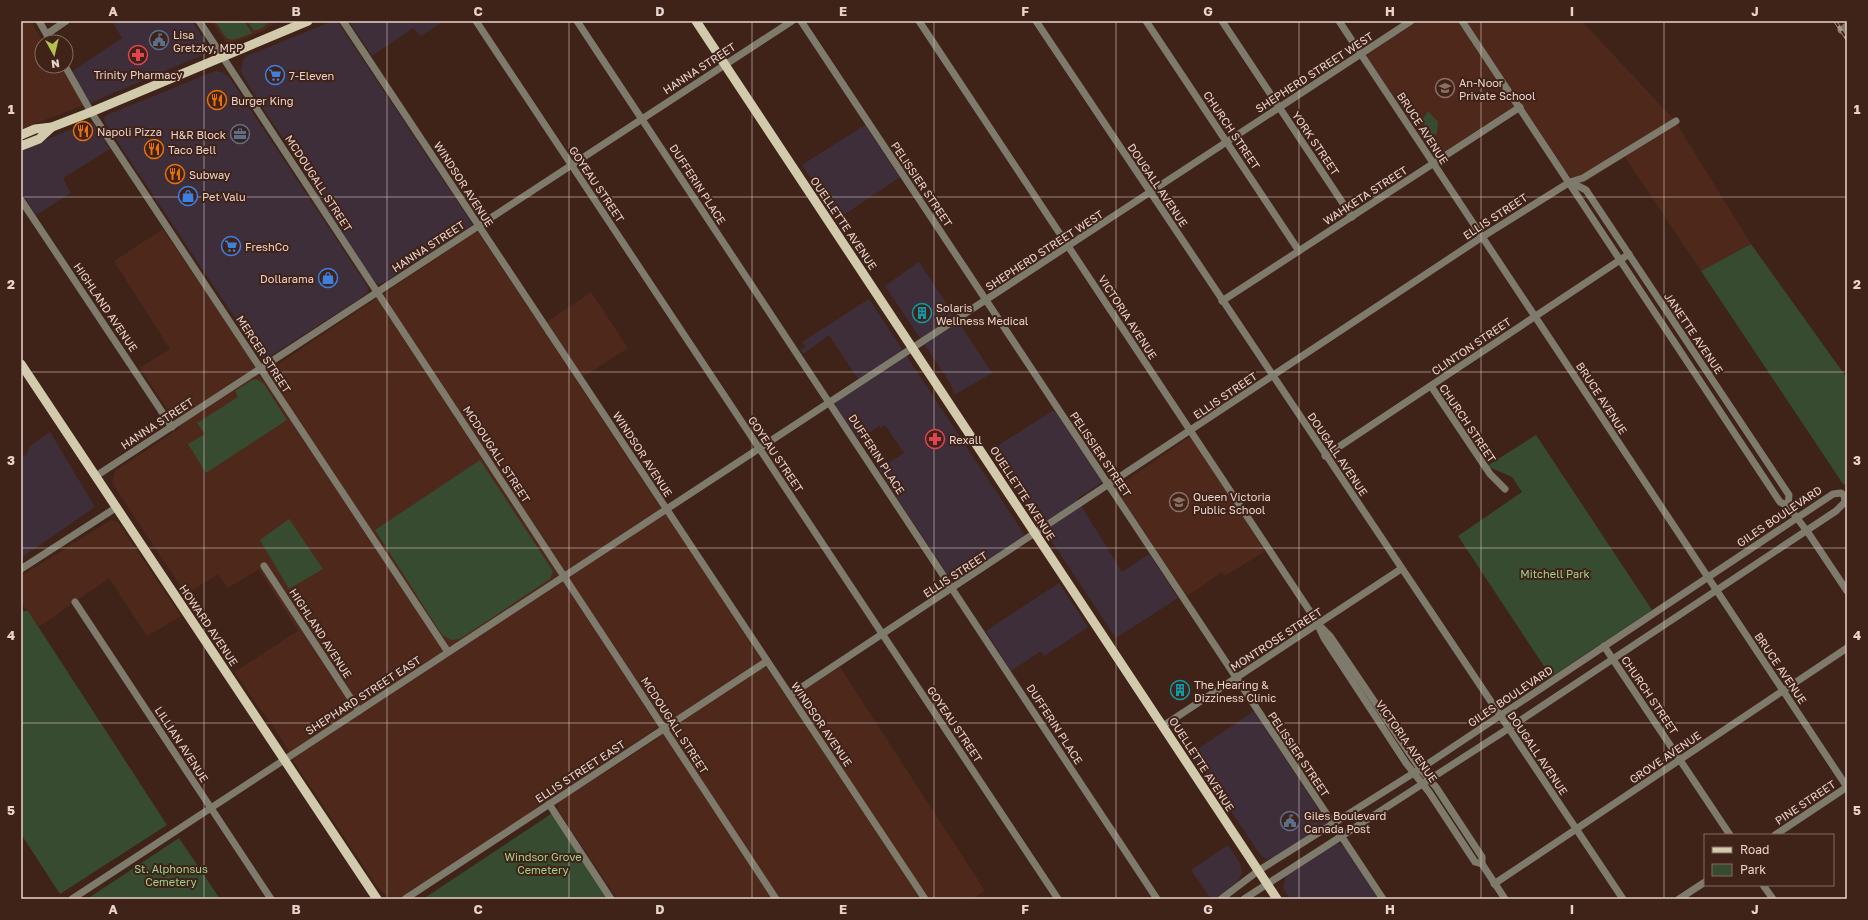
<svg xmlns="http://www.w3.org/2000/svg" width="1868" height="920" font-family="'Golos Text',sans-serif">
<rect width="100%" height="100%" fill="#402318"/>
<g fill="#3d2e3a">
<polygon points="112,21 192,21 212,51 90,103 71,72 122,38"/>
<polygon points="337,21 469,219 472,225 385,282 378,284 375,282 320,200 306,173 259,102 241,72 243,60 247,56 330,22"/>
<polygon points="349,21 444,21 421,36 413,28 372,56"/>
<polygon points="215,71 222,72 229,77 368,287 367,292 362,297 266,359 261,357 105,123 104,118 107,115"/>
<polygon points="89,122 94,124 110,149 63,178 71,193 36,215 21,192 21,150"/>
<polygon points="865,125 900,177 838,219 802,165"/>
<polygon points="919,262 992,373 954,395 951,384 885,286"/>
<polygon points="869,299 1024,534 1020,542 959,580 951,580 878,469 904,453 885,425 880,428 879,426 859,440 836,407 834,396 858,379 829,335 803,354 800,350 806,347 802,342"/>
<polygon points="1054,410 1102,482 1077,499 1119,567 1122,572 1149,554 1178,598 1116,638 991,450"/>
<polygon points="50,432 95,507 21,558 21,458 27,454 30,446"/>
<polygon points="1059,583 1088,627 1044,656 1041,651 1011,671 986,631"/>
<polygon points="1254,711 1328,824 1275,857 1267,859 1261,856 1192,753"/>
<polygon points="1339,843 1345,848 1379,899 1290,899 1283,888 1286,876 1333,845"/>
<polygon points="1228,845 1240,863 1242,873 1237,882 1215,899 1211,899 1191,870"/>
</g>
<g fill="#4d281b">
<polygon points="21,21 31,21 43,42 42,66 61,66 84,105 21,129"/>
<polygon points="211,21 278,21 263,31 228,45"/>
<polygon points="1418,21 1458,21 1514,106 1435,158 1366,55"/>
<polygon points="1464,21 1582,21 1675,121 1751,244 1701,271 1625,157 1577,187 1521,107"/>
<polygon points="163,229 251,360 259,377 477,231 541,326 591,292 628,348 577,381 609,430 659,506 669,518 788,700 840,667 985,891 972,899 617,899 558,810 558,805 560,801 662,736 656,727 654,730 404,896 396,899 389,898 378,888 292,759 283,741 234,672 298,631 259,569 228,588 218,574 186,594 112,483 115,471 180,428 140,368 170,349 114,261"/>
<polygon points="1191,436 1265,551 1225,576 1222,572 1187,596 1115,488"/>
<polygon points="111,520 118,522 181,616 147,636 109,578 39,627 21,602 21,576"/>
</g>
<g fill="#364b2f">
<path d="M215,21H244L252,33C226,43 230,44 215,21Z"/>
<polygon points="247,21 271,21 262,28 254,31"/>
<polygon points="1428,111 1438,122 1437,134 1432,135 1426,126 1421,121"/>
<polygon points="1751,244 1847,378 1847,485 1843,484 1701,271"/>
<polygon points="257,379 264,384 287,420 206,473 188,444 205,434 197,423 238,397 235,391 252,380"/>
<polygon points="1536,435 1652,610 1551,677 1458,536 1522,492 1512,477 1487,466"/>
<polygon points="480,460 553,571 550,579 460,639 451,640 442,635 375,530"/>
<polygon points="289,519 323,569 289,589 260,540"/>
<polygon points="22,611 28,611 167,825 60,894 21,834"/>
<polygon points="554,812 610,899 423,899"/>
<polygon points="179,838 220,899 87,899"/>
</g>
<g fill="none" stroke-linecap="round" stroke-linejoin="round">
<g stroke="#7f7b6c" stroke-width="7">
<polyline points="39,21 51,42"/>
<polyline points="199,21 776,899"/>
<polyline points="343,21 925,899"/>
<polyline points="476,21 1058,899"/>
<polyline points="577,21 1157,899"/>
<polyline points="801,21 1383,899"/>
<polyline points="919,21 1315,619 1324,638 1406,763 1429,792 1475,862 1482,864"/>
<polyline points="1036,21 1623,899"/>
<polyline points="1146,21 1299,251"/>
<polyline points="1222,21 1352,217"/>
<polyline points="1339,21 1847,787"/>
<polyline points="1462,21 1780,502 1788,506"/>
<polyline points="1841,30 1847,26"/>
<polyline points="47,34 66,21"/>
<polyline points="65,66 91,112 448,652"/>
<polyline points="1570,182 1586,190 1789,495 1788,506 1809,534 1847,591"/>
<polyline points="21,200 172,427"/>
<polyline points="1222,301 1520,107"/>
<polyline points="1431,386 1490,474 1505,489"/>
<polyline points="1325,456 1629,254"/>
<polyline points="96,476 792,21"/>
<polyline points="264,566 359,711"/>
<polyline points="21,569 117,507"/>
<polyline points="75,602 271,899"/>
<polyline points="1320,626 1330,636 1420,769 1436,787 1482,857 1482,864 1505,899"/>
<polyline points="1604,646 1730,835"/>
<polyline points="790,695 1482,237 1570,182 1583,178 1676,121"/>
<polyline points="1163,726 1401,569"/>
<polyline points="549,804 611,899"/>
<polyline points="1775,835 1847,787"/>
<polyline points="1494,884 1847,648"/>
<polyline points="1763,885 1773,899"/>
<polyline points="72,899 1411,21"/>
<polyline points="405,899 767,661"/>
<polyline points="1221,899 1258,871 1420,769 1833,494 1841,493 1844,495 1845,502 1836,511 1503,732 1244,899"/>
<polyline points="1679,899 1705,882"/>
</g>
<g stroke="#d2caac" stroke-width="9">
<polyline points="696,21 1277,899"/>
<polyline points="21,135 35,129 52,127 91,112 308,21"/>
<polyline points="21,146 39,139 52,127"/>
<polyline points="21,364 377,899"/>
</g>
<g stroke="#ab938b" stroke-width="3.5">
<polyline id="rail" points="1835,21 1847,39"/>
</g>
<use href="#rail" stroke="#402318" stroke-width="2" stroke-dasharray="6" stroke-linecap="butt"/>
</g>
<path fill="none" stroke="#e8d3cc" stroke-width="1" stroke-opacity="0.55" d="M204,21V899M387,21V899M569,21V899M752,21V899M934,21V899M1116,21V899M1299,21V899M1481,21V899M1664,21V899M21,197H1847M21,372H1847M21,548H1847M21,723H1847"/>
<defs>
<g id="civic-ring" transform="scale(1)"><circle r="9.5" fill="#402318" stroke="#5c6f8a" stroke-width="1.5"/><path d="M-.6-6.5H3V-4.5H.6V-3L4-1V1h2V6H-6V1h2V-1L-.6-3ZM-1.2 2.5V6h2.4V2.5Z" fill="#5c6f8a"/></g>
<g id="pharmacy-ring" transform="scale(1)"><circle r="9.5" fill="#402318" stroke="#e0444e" stroke-width="1.5"/><path d="M-2-6h4v4h4v4h-4v4h-4v-4h-4v-4h4Z" fill="#e0444e"/></g>
<g id="supermarket-ring" transform="scale(1)"><circle r="9.5" fill="#402318" stroke="#3f7fe0" stroke-width="1.5"/><path d="M-6-5.5h2.5l.6 2H6L4.5 2H-2.5L-4.4-4H-6ZM-1.5 3.2a1.3 1.3 0 1 0 .1 0ZM3 3.2a1.3 1.3 0 1 0 .1 0Z" fill="#3f7fe0"/></g>
<g id="school-ring" transform="scale(1)"><circle r="9.5" fill="#402318" stroke="#8d6e63" stroke-width="1.5"/><path d="M0-5L7-2L0 1L-7-2ZM-4 1L0 2.5L4 1V4Q0 6-4 4Z" fill="#8d6e63"/></g>
<g id="restaurant-ring" transform="scale(1)"><circle r="9.5" fill="#402318" stroke="#e8710a" stroke-width="1.5"/><path d="M-5-6h1v4h1v-4h1v4h1v-4h1v5L-1.5 .5V6h-2V.5L-5-1ZM5-6V6H3V1.5H1.5Q1.5-4 5-6Z" fill="#e8710a"/></g>
<g id="office-ring" transform="scale(1)"><circle r="9.5" fill="#402318" stroke="#5c6f8a" stroke-width="1.5"/><path d="M-6-3h4V-5.5h4V-3h4V5H-6ZM-1-4.5V-3h2v-1.5ZM-6 0V1H6V0Z" fill="#5c6f8a"/></g>
<g id="shop-ring" transform="scale(1)"><circle r="9.5" fill="#402318" stroke="#3f7fe0" stroke-width="1.5"/><path d="M-5-2.5h2.3a2.7 3.5 0 0 1 5.4 0H5L5.5 6h-11ZM-1.5-2.5h3a1.5 2.3 0 0 0-3 0Z" fill="#3f7fe0"/></g>
<g id="building-ring" transform="scale(1)"><circle r="9.5" fill="#402318" stroke="#0f9aa8" stroke-width="1.5"/><path d="M-4-6H4V6H1V3H-1V6H-4ZM-2.5-4.3h1.7v1.8h-1.7ZM.8-4.3h1.7v1.8H.8ZM-2.5-1h1.7V.8h-1.7ZM.8-1h1.7V.8H.8Z" fill="#0f9aa8"/></g>
</defs>
<g fill-rule="evenodd">
<use href="#civic-ring" x="159" y="40"/>
<use href="#pharmacy-ring" x="138" y="55"/>
<use href="#supermarket-ring" x="275" y="75"/>
<use href="#school-ring" x="1445" y="88"/>
<use href="#restaurant-ring" x="217" y="100"/>
<use href="#restaurant-ring" x="83" y="131"/>
<use href="#office-ring" x="240" y="134"/>
<use href="#restaurant-ring" x="154" y="149"/>
<use href="#restaurant-ring" x="175" y="174"/>
<use href="#shop-ring" x="188" y="196"/>
<use href="#supermarket-ring" x="231" y="246"/>
<use href="#shop-ring" x="328" y="278"/>
<use href="#building-ring" x="922" y="313"/>
<use href="#pharmacy-ring" x="935" y="439"/>
<use href="#school-ring" x="1179" y="502"/>
<use href="#building-ring" x="1180" y="690"/>
<use href="#civic-ring" x="1290" y="821"/>
</g>
<g text-anchor="middle" dominant-baseline="central" stroke-width="4" stroke-linejoin="round" paint-order="stroke">
<g font-size="11" fill="#e8d3cc" stroke="#402318" text-anchor="start">
<text x="173" y="34">Lisa<tspan x="173" dy="13">Gretzky, MPP</tspan></text>
<text x="138" y="74" text-anchor="middle">Trinity Pharmacy</text>
<text x="289" y="75">7-Eleven</text>
<text x="1459" y="82">An-Noor<tspan x="1459" dy="13">Private School</tspan></text>
<text x="231" y="100">Burger King</text>
<text x="97" y="131">Napoli Pizza</text>
<text x="226" y="134" text-anchor="end">H&amp;R Block</text>
<text x="168" y="149">Taco Bell</text>
<text x="189" y="174">Subway</text>
<text x="202" y="196">Pet Valu</text>
<text x="245" y="246">FreshCo</text>
<text x="314" y="278" text-anchor="end">Dollarama</text>
<text x="936" y="307">Solaris<tspan x="936" dy="13">Wellness Medical</tspan></text>
<text x="949" y="439">Rexall</text>
<text x="1193" y="496">Queen Victoria<tspan x="1193" dy="13">Public School</tspan></text>
<text x="1194" y="684">The Hearing &amp;<tspan x="1194" dy="13">Dizziness Clinic</tspan></text>
<text x="1304" y="815">Giles Boulevard<tspan x="1304" dy="13">Canada Post</tspan></text>
</g>
<g font-size="11" fill="#e8d3cc" stroke="#402318">
<text transform="translate(699 68) rotate(-33)">HANNA STREET</text>
<text transform="translate(1314 72) rotate(-33)">SHEPHERD STREET WEST</text>
<text transform="translate(1423 128) rotate(57)">BRUCE AVENUE</text>
<text transform="translate(1232 130) rotate(56)">CHURCH STREET</text>
<text transform="translate(1316 143) rotate(56)">YORK STREET</text>
<text transform="translate(319 183) rotate(57)">MCDOUGALL STREET</text>
<text transform="translate(464 184) rotate(57)">WINDSOR AVENUE</text>
<text transform="translate(597 184) rotate(56)">GOYEAU STREET</text>
<text transform="translate(698 184) rotate(57)">DUFFERIN PLACE</text>
<text transform="translate(922 184) rotate(56)">PELISSIER STREET</text>
<text transform="translate(1158 185) rotate(56)">DOUGALL AVENUE</text>
<text transform="translate(1365 195) rotate(-33)">WAHKETA STREET</text>
<text transform="translate(1495 216) rotate(-33)">ELLIS STREET</text>
<text transform="translate(844 223) rotate(56)">OUELLETTE AVENUE</text>
<text transform="translate(428 246) rotate(-33)">HANNA STREET</text>
<text transform="translate(1044 250) rotate(-33)">SHEPHERD STREET WEST</text>
<text transform="translate(106 307) rotate(56)">HIGHLAND AVENUE</text>
<text transform="translate(1128 317) rotate(57)">VICTORIA AVENUE</text>
<text transform="translate(1694 333) rotate(56)">JANETTE AVENUE</text>
<text transform="translate(1471 346) rotate(-34)">CLINTON STREET</text>
<text transform="translate(264 354) rotate(57)">MERCER STREET</text>
<text transform="translate(1225 395) rotate(-34)">ELLIS STREET</text>
<text transform="translate(1602 398) rotate(57)">BRUCE AVENUE</text>
<text transform="translate(157 423) rotate(-33)">HANNA STREET</text>
<text transform="translate(1468 423) rotate(56)">CHURCH STREET</text>
<text transform="translate(497 454) rotate(57)">MCDOUGALL STREET</text>
<text transform="translate(643 454) rotate(57)">WINDSOR AVENUE</text>
<text transform="translate(776 454) rotate(56)">GOYEAU STREET</text>
<text transform="translate(877 454) rotate(57)">DUFFERIN PLACE</text>
<text transform="translate(1101 454) rotate(56)">PELISSIER STREET</text>
<text transform="translate(1338 454) rotate(56)">DOUGALL AVENUE</text>
<text transform="translate(1023 493) rotate(57)">OUELLETTE AVENUE</text>
<text transform="translate(1779 516) rotate(-34)">GILES BOULEVARD</text>
<text transform="translate(955 574) rotate(-33)">ELLIS STREET</text>
<text transform="translate(209 625) rotate(56)">HOWARD AVENUE</text>
<text transform="translate(321 633) rotate(57)">HIGHLAND AVENUE</text>
<text transform="translate(1276 639) rotate(-33)">MONTROSE STREET</text>
<text transform="translate(1781 668) rotate(56)">BRUCE AVENUE</text>
<text transform="translate(363 695) rotate(-33)">SHEPHARD STREET EAST</text>
<text transform="translate(1650 695) rotate(56)">CHURCH STREET</text>
<text transform="translate(1510 696) rotate(-34)">GILES BOULEVARD</text>
<text transform="translate(822 724) rotate(56)">WINDSOR AVENUE</text>
<text transform="translate(955 724) rotate(56)">GOYEAU STREET</text>
<text transform="translate(1055 724) rotate(57)">DUFFERIN PLACE</text>
<text transform="translate(675 725) rotate(57)">MCDOUGALL STREET</text>
<text transform="translate(1407 741) rotate(55)">VICTORIA AVENUE</text>
<text transform="translate(182 744) rotate(57)">LILLIAN AVENUE</text>
<text transform="translate(1538 753) rotate(56)">DOUGALL AVENUE</text>
<text transform="translate(1299 754) rotate(56)">PELISSIER STREET</text>
<text transform="translate(1665 757) rotate(-34)">GROVE AVENUE</text>
<text transform="translate(1202 764) rotate(57)">OUELLETTE AVENUE</text>
<text transform="translate(580 771) rotate(-33)">ELLIS STREET EAST</text>
<text transform="translate(1805 802) rotate(-34)">PINE STREET</text>
</g>
<g font-size="11" fill="#9dd28c" stroke="#402318">
<text x="1555" y="573">Mitchell Park</text>
<text x="543" y="856">Windsor Grove<tspan x="543" dy="13">Cemetery</tspan></text>
<text x="171" y="868">St. Alphonsus<tspan x="171" dy="13">Cemetery</tspan></text>
</g>
</g>
<rect width="1868" height="920" fill="none" stroke="#402318" stroke-width="44"/>
<rect x="1704" y="834" width="130" height="52" fill="#402318" stroke="#836960"/>
<rect x="1712" y="847" width="20" height="6" fill="#d2caac" stroke="#836960"/>
<text x="1740" y="854" font-size="12" fill="#e8d3cc">Road</text>
<rect x="1712" y="864" width="20" height="12" fill="#364b2f" stroke="#836960"/>
<text x="1740" y="874" font-size="12" fill="#e8d3cc">Park</text>
<g transform="translate(54 54) rotate(172)"><circle r="19" fill="#402318" stroke="#836960"/>
<path d="M0-3L7 15L0 10L-7 15Z" fill="#b3c24b"/>
<text y="-6" font-size="11" font-weight="bold" text-anchor="middle" fill="#e8d3cc">N</text>
</g>
<rect x="22" y="22" width="1824" height="876" fill="none" stroke="#e8d3cc" stroke-width="1.5"/>
<g font-size="13" text-anchor="middle" font-weight="bold" fill="#e8d3cc">
<text x="113" y="16">A</text>
<text x="296" y="16">B</text>
<text x="478" y="16">C</text>
<text x="660" y="16">D</text>
<text x="843" y="16">E</text>
<text x="1025" y="16">F</text>
<text x="1208" y="16">G</text>
<text x="1390" y="16">H</text>
<text x="1572" y="16">I</text>
<text x="1755" y="16">J</text>
<text x="11" y="114">1</text>
<text x="1857" y="114">1</text>
<text x="11" y="289">2</text>
<text x="1857" y="289">2</text>
<text x="11" y="465">3</text>
<text x="1857" y="465">3</text>
<text x="11" y="640">4</text>
<text x="1857" y="640">4</text>
<text x="11" y="815">5</text>
<text x="1857" y="815">5</text>
<text x="113" y="914">A</text>
<text x="296" y="914">B</text>
<text x="478" y="914">C</text>
<text x="660" y="914">D</text>
<text x="843" y="914">E</text>
<text x="1025" y="914">F</text>
<text x="1208" y="914">G</text>
<text x="1390" y="914">H</text>
<text x="1572" y="914">I</text>
<text x="1755" y="914">J</text>
</g>
</svg>
